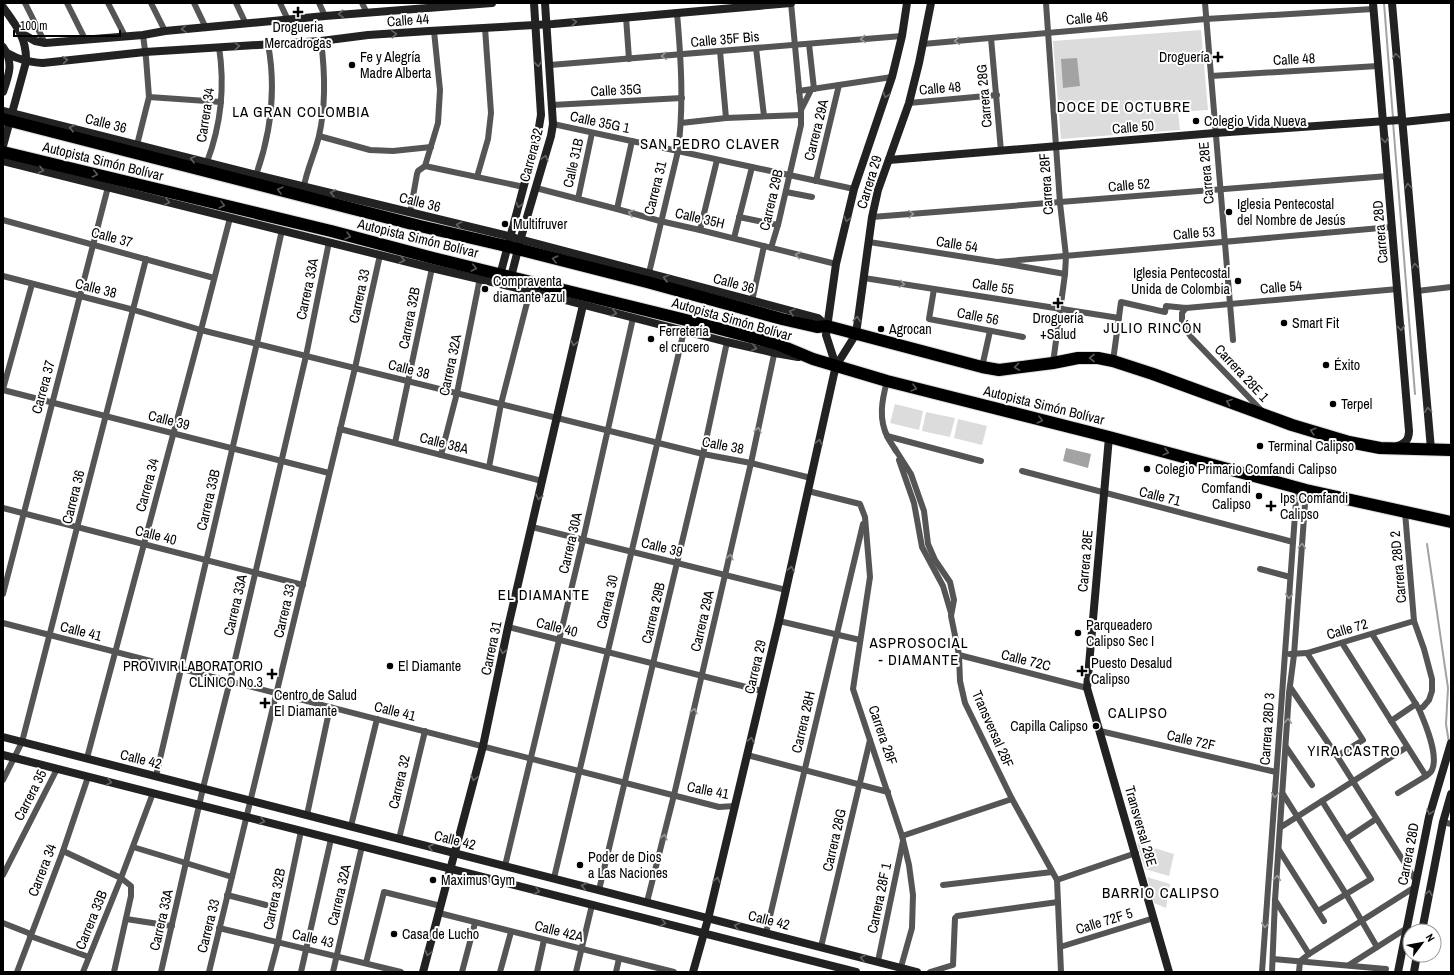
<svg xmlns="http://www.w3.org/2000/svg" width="1454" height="975" font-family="'Archivo Narrow',sans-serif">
<rect width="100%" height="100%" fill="#fff"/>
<g fill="#dcdcdc">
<polygon points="1201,30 1208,110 1178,112 1180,130 1061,139 1053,41"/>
<polygon points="895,404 923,411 919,430 890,423"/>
<polygon points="926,412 955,418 950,437 922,431"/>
<polygon points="958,419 987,426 982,445 954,438"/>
<polygon points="1137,843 1174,854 1169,876 1145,869"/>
<polygon points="1147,877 1170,884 1166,908 1154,903"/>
</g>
<g fill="#a3a3a3">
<polygon points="1077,58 1080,86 1063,88 1061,59"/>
<polygon points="1066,448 1091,454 1088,468 1063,461"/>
</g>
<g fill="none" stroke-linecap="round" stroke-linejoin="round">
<g stroke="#a3a3a3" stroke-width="2">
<polyline points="1384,3 1393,118"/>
<polyline points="1393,122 1415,394"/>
<polyline points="1427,544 1448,688 1446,724 1449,743"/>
</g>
<g stroke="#dbdbdb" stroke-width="14">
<g id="highway">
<polyline points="3,119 420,226 502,245 647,282 782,319 817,327 827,326 982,367 999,370 1053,363 1078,358 1098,358 1113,361 1153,374 1292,425 1349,442 1380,448 1451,450"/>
<polyline points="3,152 331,231 433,258 686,320 777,344 813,359 887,381 1109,437 1306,490 1451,522"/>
</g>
</g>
<g stroke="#555" stroke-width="6">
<polyline points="25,3 45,43"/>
<polyline points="67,3 85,39"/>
<polyline points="108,3 125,36"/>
<polyline points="151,3 165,31"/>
<polyline points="194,3 206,28"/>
<polyline points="236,3 246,24"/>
<polyline points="280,3 288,20"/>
<polyline points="319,3 325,16"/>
<polyline points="362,3 367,13"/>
<polyline points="1046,3 1060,203 1066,256 1065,274 1053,363"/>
<polyline points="1205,3 1233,340"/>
<polyline points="626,17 629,59"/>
<polyline points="991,38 1001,151"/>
<polyline points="809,44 814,89"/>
<polyline points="923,44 1206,19 1373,9"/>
<polyline points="756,48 764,116"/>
<polyline points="720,51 726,118"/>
<polyline points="550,65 902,36"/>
<polyline points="1211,76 1378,66"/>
<polyline points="799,91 892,77"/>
<polyline points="149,97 221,102"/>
<polyline points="909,103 997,95"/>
<polyline points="552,105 682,98"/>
<polyline points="801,110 811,90"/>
<polyline points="681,123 726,118 801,115"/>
<polyline points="553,124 854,189"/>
<polyline points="319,136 370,150 393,151 431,147"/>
<polyline points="137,145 149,97 146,58 143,35"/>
<path d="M207,162C221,125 225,86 219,47"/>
<polyline points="425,166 524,187"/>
<path d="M256,175C271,133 276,87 268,44"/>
<polyline points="477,177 488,139 491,113 485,28"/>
<polyline points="816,181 839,85"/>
<path d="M304,186C307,169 315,153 319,136C326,105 325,72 321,41"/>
<polyline points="536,188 617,209 660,221 700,230 836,264"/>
<polyline points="786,192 812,197"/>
<polyline points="578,199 592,133"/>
<polyline points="617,209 632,141"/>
<polyline points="410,213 417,174 418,171 425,166 438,123 440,90 434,31"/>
<polyline points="739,217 778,225"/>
<polyline points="872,217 1388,176"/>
<polyline points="3,220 214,278"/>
<polyline points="700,230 717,160"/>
<polyline points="734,238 752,167"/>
<polyline points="869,242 997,262 1065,274"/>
<polyline points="771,248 778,225 801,125 801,110 791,3"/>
<polyline points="997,262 1392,227"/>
<path d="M649,273L678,151C684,105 681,59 677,13"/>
<polyline points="3,276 134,310 201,330 703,454 751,463 811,478"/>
<polyline points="864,278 1119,318"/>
<polyline points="934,289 929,319 1023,337"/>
<polyline points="1417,291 1451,287"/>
<polyline points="752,301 764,246"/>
<polyline points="1186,308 1182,313 1182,322 1191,337 1262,411"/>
<polyline points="1113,361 1121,302 1165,312 1166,306 1186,308 1398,289"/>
<polyline points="982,367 990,331"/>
<path d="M887,381C882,400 878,419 888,438C890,442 894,447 896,451"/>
<polyline points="3,389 32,284"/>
<polyline points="3,390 329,473"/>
<polyline points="340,429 542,481"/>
<polyline points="887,436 981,461"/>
<polyline points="395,443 432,268"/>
<polyline points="895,449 911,474 918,494 924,511 928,544 935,560 950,582 954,600 951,616 959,655 960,681 965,703 1012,799 1057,880 1061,972"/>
<polyline points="441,455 457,393 480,278"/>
<polyline points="899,460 914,503 922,547 943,586 951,613"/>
<polyline points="489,467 501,404 530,291"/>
<polyline points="1022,471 1293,542"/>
<polyline points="808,491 860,504 865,517 870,577 853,689 902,836 909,865 913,895 912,928 901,967"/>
<polyline points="3,508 303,585"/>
<polyline points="532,527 786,590"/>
<polyline points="1260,569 1290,577"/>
<polyline points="3,594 108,187"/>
<polyline points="779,621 860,640"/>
<polyline points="3,623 719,807 735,806"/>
<polyline points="508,627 762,691"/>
<polyline points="1372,634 1419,709"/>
<path d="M1342,643L1426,776C1428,774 1431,773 1432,770C1439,755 1425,723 1419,709L1423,707L1429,700L1432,691V679L1424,649L1414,621L1405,512"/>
<polyline points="1307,653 1363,740 1337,756"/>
<polyline points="1290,654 1307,653 1414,621"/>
<polyline points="959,655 1087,688"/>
<polyline points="1290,687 1337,756 1416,881"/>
<polyline points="1391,721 1416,704"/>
<polyline points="1100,731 1276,772"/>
<polyline points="1286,747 1312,785"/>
<polyline points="747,755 888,792"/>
<polyline points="87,758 201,330 230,218"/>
<polyline points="156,776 257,343 282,230"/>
<polyline points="3,780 22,742 146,259"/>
<polyline points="1398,793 1426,776"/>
<polyline points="1283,794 1346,894 1377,947"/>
<polyline points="307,815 330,707"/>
<polyline points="1443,822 1451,824"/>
<polyline points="351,826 377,719"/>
<polyline points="1281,827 1407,747"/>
<polyline points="902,836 1012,799"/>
<polyline points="399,839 425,731"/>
<polyline points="1346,839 1376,819"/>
<polyline points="133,847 232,877"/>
<polyline points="1279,850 1324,921"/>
<polyline points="63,851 121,878 131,886 131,896 114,972"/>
<polyline points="505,866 583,540 633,318"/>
<polyline points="3,875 57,769"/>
<polyline points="554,878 684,331"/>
<polyline points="1057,880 1136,853"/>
<polyline points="943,885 1052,872"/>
<polyline points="599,890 703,454 727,342"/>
<polyline points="227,895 266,905"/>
<polyline points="1275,900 1309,954"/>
<polyline points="647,902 674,795 751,463 775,350"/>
<polyline points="1318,911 1371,879 1322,801"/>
<polyline points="439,913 674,972"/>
<polyline points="126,919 172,926"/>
<polyline points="3,923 31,934"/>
<polyline points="219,928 401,972"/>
<polyline points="766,933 863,524"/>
<polyline points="30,936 89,957"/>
<polyline points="821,947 870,740"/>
<polyline points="1060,947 1154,918"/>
<polyline points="1273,959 1386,969"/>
<polyline points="878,961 903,841"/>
<polyline points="366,963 384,892 441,906"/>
<polyline points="1349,965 1407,928"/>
<polyline points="17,972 63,851 88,777"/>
<polyline points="83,972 121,878 153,793"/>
<polyline points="161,972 203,788 230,681 306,356 329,242"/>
<polyline points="209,972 355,368 380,255"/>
<polyline points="270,972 278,942 301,831"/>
<polyline points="301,972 331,839"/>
<polyline points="333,972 362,846"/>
<polyline points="462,972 475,923"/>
<polyline points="500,972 511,932"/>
<polyline points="537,972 544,940"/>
<polyline points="576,972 592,905"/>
<polyline points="616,972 619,959"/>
<polyline points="930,972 953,965 955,918 957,916 1058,902"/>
<polyline points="1262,972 1297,487"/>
<polyline points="1272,972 1275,900 1289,693 1294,655 1306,490"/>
<polyline points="1299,972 1300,961 1309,954 1415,887"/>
</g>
<g stroke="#222" stroke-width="8">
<path d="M1373,3L1409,431C1409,441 1404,444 1395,447"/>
<polyline points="1392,3 1431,449"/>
<path d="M3,7C16,25 27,38 26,62L3,146"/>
<polyline points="21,33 35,41 45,43 143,35 165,31 325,16 492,3"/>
<path d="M3,47C14,62 9,75 3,92"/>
<path d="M7,53C19,60 29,62 43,63L145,52L321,41L368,35L429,31L553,24L791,3"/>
<polyline points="3,111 256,175 504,235 818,318 827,326"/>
<polyline points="889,160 1215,133 1400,120 1403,122 1451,117"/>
<polyline points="3,161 432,268 530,291 727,342 775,353 798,357"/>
<polyline points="499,279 538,133 541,115 534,3"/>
<polyline points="510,281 522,234 551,136 553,124 545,3"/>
<polyline points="836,366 826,335 836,264 854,189 892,77 902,36 907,3"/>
<polyline points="1109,437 1087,688 1169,972"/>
<polyline points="3,737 917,972"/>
<polyline points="3,755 856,972"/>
<polyline points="1422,931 1443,822 1451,794"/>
<polyline points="423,972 483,746 508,627 583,305"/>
<polyline points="693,972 708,919 779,621 834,374 836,366 856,334 872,217 878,190 909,103 919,63 931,3"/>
<polyline points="1398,972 1429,817 1451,743"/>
<polyline points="1414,972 1417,955"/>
</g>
<use href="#highway" stroke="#000" stroke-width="12"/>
</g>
<defs><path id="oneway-chevron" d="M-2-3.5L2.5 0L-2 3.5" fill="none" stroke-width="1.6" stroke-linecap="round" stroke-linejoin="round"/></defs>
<g stroke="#646464">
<use href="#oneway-chevron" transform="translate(341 14) rotate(176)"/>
<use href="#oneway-chevron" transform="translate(574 22) rotate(-5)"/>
<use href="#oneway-chevron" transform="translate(184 29) rotate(175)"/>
<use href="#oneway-chevron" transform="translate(394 34) rotate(-4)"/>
<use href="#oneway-chevron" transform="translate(237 46) rotate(-4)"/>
<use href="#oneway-chevron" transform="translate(1396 56) rotate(-96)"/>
<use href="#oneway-chevron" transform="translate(65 60) rotate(-6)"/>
<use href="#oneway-chevron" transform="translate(538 64) rotate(86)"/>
<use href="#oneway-chevron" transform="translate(886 95) rotate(108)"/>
<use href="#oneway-chevron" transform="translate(72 128) rotate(-166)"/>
<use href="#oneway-chevron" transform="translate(1385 140) rotate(85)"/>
<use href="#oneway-chevron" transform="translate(545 158) rotate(-74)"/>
<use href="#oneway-chevron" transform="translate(193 159) rotate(-166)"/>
<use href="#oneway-chevron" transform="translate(41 170) rotate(14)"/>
<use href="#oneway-chevron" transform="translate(1408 186) rotate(-95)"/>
<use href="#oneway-chevron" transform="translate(333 193) rotate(-166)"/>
<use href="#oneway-chevron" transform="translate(167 202) rotate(14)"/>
<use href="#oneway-chevron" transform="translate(519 205) rotate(105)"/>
<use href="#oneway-chevron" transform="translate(847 219) rotate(104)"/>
<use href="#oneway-chevron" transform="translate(459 225) rotate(-167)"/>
<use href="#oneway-chevron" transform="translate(402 260) rotate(14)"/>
<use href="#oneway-chevron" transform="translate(1415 266) rotate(-95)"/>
<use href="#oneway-chevron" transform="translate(666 278) rotate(-165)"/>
<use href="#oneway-chevron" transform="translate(792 312) rotate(-165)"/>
<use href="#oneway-chevron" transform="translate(614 313) rotate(14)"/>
<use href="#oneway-chevron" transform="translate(857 319) rotate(-84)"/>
<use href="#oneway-chevron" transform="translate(1401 328) rotate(85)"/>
<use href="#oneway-chevron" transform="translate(574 343) rotate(103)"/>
<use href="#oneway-chevron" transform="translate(754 348) rotate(14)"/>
<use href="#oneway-chevron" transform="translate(1428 410) rotate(-95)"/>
<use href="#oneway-chevron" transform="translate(819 442) rotate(-77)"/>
<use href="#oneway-chevron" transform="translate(539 497) rotate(103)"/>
<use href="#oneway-chevron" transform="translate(791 569) rotate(-77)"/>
<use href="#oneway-chevron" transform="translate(503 651) rotate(102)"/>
<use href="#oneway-chevron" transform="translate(751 740) rotate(-77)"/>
<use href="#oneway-chevron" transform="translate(474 778) rotate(105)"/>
<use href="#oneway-chevron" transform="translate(109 782) rotate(14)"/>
<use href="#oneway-chevron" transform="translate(1430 812) rotate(105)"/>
<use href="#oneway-chevron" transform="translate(262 821) rotate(14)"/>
<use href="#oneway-chevron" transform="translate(431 847) rotate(-166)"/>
<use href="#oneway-chevron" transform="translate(717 880) rotate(-77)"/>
<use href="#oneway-chevron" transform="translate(584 886) rotate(-166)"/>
<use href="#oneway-chevron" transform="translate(537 891) rotate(14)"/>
<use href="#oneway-chevron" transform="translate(1429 893) rotate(-79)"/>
<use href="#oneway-chevron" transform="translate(663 923) rotate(14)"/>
<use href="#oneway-chevron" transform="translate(737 926) rotate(-166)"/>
<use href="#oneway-chevron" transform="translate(428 953) rotate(105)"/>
<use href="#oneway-chevron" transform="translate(863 958) rotate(-166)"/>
</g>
<g stroke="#999">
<use href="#oneway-chevron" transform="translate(863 39) rotate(175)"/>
<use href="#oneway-chevron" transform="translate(957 41) rotate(176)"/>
<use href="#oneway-chevron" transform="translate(664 56) rotate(175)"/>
<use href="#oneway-chevron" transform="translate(631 213) rotate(-164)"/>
<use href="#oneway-chevron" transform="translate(911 214) rotate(-4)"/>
<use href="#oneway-chevron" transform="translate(798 255) rotate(-166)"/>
<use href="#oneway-chevron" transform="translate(902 284) rotate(9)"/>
<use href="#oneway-chevron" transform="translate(758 430) rotate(-78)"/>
<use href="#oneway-chevron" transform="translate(1302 546) rotate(-86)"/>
<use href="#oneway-chevron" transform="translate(730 557) rotate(-77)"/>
<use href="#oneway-chevron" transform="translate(1289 596) rotate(93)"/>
<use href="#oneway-chevron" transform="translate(694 711) rotate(-77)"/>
<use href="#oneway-chevron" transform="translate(1288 721) rotate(-87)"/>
<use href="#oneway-chevron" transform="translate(1275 795) rotate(94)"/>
<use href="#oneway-chevron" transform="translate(664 837) rotate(-76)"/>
<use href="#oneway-chevron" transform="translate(1277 878) rotate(-85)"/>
<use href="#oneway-chevron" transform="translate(1265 925) rotate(94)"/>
</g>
<g stroke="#595959">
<use href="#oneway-chevron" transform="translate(95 174) rotate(13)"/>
<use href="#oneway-chevron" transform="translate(280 190) rotate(-165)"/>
<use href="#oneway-chevron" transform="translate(222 205) rotate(14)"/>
<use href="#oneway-chevron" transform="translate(348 236) rotate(15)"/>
<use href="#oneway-chevron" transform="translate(555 259) rotate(-166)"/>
<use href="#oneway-chevron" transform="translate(474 268) rotate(13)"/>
<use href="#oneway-chevron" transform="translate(1092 358) rotate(180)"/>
<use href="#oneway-chevron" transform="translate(1017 367) rotate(173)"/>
<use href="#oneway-chevron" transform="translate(914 388) rotate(15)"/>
<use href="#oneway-chevron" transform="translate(1229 402) rotate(-160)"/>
<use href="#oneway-chevron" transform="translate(1040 420) rotate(14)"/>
<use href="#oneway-chevron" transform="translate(1313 431) rotate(-163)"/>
<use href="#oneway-chevron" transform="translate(1166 452) rotate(15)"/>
</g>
<g fill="#000" stroke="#fff" stroke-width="1.5">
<path d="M296 6h4v4h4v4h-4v4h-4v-4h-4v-4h4z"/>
<path d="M1216 51h4v4h4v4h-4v4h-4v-4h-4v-4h4z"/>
<circle cx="352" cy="65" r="4"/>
<circle cx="1196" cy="121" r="4"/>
<circle cx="1229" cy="212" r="4"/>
<circle cx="505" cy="224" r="4"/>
<circle cx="1238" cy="281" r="4"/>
<circle cx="485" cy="289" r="4"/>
<path d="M1056 297h4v4h4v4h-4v4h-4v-4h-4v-4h4z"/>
<circle cx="1284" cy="323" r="4"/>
<circle cx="881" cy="329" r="4"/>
<circle cx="651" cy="339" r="4"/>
<circle cx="1326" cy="365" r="4"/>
<circle cx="1333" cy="404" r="4"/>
<circle cx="1260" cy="446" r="4"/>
<circle cx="1147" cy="469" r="4"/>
<circle cx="1259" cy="496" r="4"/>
<path d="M1269 500h4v4h4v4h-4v4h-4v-4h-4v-4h4z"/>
<circle cx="1078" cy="633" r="4"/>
<circle cx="390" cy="666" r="4"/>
<path d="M1080 665h4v4h4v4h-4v4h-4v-4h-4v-4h4z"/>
<path d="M270 668h4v4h4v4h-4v4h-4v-4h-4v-4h4z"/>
<path d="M263 697h4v4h4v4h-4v4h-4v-4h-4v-4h4z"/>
<circle cx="1096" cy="726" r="4"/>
<circle cx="580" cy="865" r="4"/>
<circle cx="433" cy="880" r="4"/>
<circle cx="394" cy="934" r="4"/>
</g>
<g text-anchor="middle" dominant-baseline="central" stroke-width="4" stroke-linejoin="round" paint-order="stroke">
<g font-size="14" fill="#000" stroke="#fff">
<text transform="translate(1087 18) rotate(-5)">Calle 46</text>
<text transform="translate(408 20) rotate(-4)">Calle 44</text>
<text transform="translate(725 39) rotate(-5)">Calle 35F Bis</text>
<text transform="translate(1294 59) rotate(-3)">Calle 48</text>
<text transform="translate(940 88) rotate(-5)">Calle 48</text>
<text transform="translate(616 90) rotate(-3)">Calle 35G</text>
<text transform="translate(984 96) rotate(-95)">Carrera 28G</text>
<text transform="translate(205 115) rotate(-81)">Carrera 34</text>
<text transform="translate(600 122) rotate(12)">Calle 35G 1</text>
<text transform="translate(106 123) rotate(14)">Calle 36</text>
<text transform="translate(1133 127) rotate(-5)">Calle 50</text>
<text transform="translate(816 130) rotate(-76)">Carrera 29A</text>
<text transform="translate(531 155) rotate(-75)">Carrera 32</text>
<text transform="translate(103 161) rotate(14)">Autopista Simón Bolívar</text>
<text transform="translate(573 163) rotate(-77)">Calle 31B</text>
<text transform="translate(1206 173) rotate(-95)">Carrera 28E</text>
<text transform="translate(869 182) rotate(-73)">Carrera 29</text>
<text transform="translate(1046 184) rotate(-94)">Carrera 28F</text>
<text transform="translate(1129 185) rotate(-5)">Calle 52</text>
<text transform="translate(655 188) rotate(-76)">Carrera 31</text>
<text transform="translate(771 200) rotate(-77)">Carrera 29B</text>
<text transform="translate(420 202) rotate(14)">Calle 36</text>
<text transform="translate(700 218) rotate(13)">Calle 35H</text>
<text transform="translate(1380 232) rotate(-95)">Carrera 28D</text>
<text transform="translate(1194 233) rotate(-5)">Calle 53</text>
<text transform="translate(112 237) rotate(15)">Calle 37</text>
<text transform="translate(418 238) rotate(14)">Autopista Simón Bolívar</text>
<text transform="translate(957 244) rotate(9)">Calle 54</text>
<text transform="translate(734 283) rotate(15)">Calle 36</text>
<text transform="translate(993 286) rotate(9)">Calle 55</text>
<text transform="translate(1281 287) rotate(-5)">Calle 54</text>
<text transform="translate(96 288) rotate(14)">Calle 38</text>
<text transform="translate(307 289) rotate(-78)">Carrera 33A</text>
<text transform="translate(359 296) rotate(-78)">Carrera 33</text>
<text transform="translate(978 316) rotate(11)">Calle 56</text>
<text transform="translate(409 318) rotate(-79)">Carrera 32B</text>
<text transform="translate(732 319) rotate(16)">Autopista Simón Bolívar</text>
<text transform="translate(450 365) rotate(-78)">Carrera 32A</text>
<text transform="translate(409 369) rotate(14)">Calle 38</text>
<text transform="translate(1242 373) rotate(47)">Carrera 28E 1</text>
<text transform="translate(43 387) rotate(-75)">Carrera 37</text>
<text transform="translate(1044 405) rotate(14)">Autopista Simón Bolívar</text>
<text transform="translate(169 420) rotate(14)">Calle 39</text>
<text transform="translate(444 443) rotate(14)">Calle 38A</text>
<text transform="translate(723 445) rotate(11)">Calle 38</text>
<text transform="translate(147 485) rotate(-75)">Carrera 34</text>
<text transform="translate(1160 496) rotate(14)">Calle 71</text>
<text transform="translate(73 497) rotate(-76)">Carrera 36</text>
<text transform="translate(208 500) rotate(-77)">Carrera 33B</text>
<text transform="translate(156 535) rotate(14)">Calle 40</text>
<text transform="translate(570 543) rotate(-77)">Carrera 30A</text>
<text transform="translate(662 547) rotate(14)">Calle 39</text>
<text transform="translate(1085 561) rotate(-85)">Carrera 28E</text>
<text transform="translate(1398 567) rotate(-95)">Carrera 28D 2</text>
<text transform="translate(607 602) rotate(-77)">Carrera 30</text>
<text transform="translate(235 605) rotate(-77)">Carrera 33A</text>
<text transform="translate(284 611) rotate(-77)">Carrera 33</text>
<text transform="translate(653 613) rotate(-77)">Carrera 29B</text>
<text transform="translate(702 621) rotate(-77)">Carrera 29A</text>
<text transform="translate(557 627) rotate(14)">Calle 40</text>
<text transform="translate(1347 629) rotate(-16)">Calle 72</text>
<text transform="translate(81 631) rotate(14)">Calle 41</text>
<text transform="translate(491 648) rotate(-78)">Carrera 31</text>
<text transform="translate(1026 660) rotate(14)">Calle 72C</text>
<text transform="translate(755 667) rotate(-77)">Carrera 29</text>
<text transform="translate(395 711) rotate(14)">Calle 41</text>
<text transform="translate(803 722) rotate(-77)">Carrera 28H</text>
<text transform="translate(993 729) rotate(66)">Transversal 28F</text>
<text transform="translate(1267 729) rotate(-86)">Carrera 28D 3</text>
<text transform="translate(883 735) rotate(71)">Carrera 28F</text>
<text transform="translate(1191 740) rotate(13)">Calle 72F</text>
<text transform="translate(141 759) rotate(14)">Calle 42</text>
<text transform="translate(399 782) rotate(-77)">Carrera 32</text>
<text transform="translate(708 790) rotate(11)">Calle 41</text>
<text transform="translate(30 795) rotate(-63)">Carrera 35</text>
<text transform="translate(1141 826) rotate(74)">Transversal 28E</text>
<text transform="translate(455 840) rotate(14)">Calle 42</text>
<text transform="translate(834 840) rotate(-77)">Carrera 28G</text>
<text transform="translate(1408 854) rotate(-79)">Carrera 28D</text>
<text transform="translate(42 870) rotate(-69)">Carrera 34</text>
<text transform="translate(339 895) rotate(-77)">Carrera 32A</text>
<text transform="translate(879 898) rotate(-78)">Carrera 28F 1</text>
<text transform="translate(274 899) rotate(-78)">Carrera 32B</text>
<text transform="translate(91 920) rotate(-68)">Carrera 33B</text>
<text transform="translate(161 920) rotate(-77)">Carrera 33A</text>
<text transform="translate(769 920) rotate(14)">Calle 42</text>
<text transform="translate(1104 921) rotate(-17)">Calle 72F 5</text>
<text transform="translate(208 926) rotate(-76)">Carrera 33</text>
<text transform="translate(559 931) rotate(14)">Calle 42A</text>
<text transform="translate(313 938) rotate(13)">Calle 43</text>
</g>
<g font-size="14" fill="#000" stroke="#fff" text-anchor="start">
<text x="298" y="27" text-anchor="middle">Drogueria<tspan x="298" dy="16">Mercadrogas</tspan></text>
<text x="360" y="57">Fe y Alegría<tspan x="360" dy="16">Madre Alberta</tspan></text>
<text x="1210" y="57" text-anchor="end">Droguería</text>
<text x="1204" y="121">Colegio Vida Nueva</text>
<text x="1237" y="204">Iglesia Pentecostal<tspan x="1237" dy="16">del Nombre de Jesús</tspan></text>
<text x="513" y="224">Multifruver</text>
<text x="1230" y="273" text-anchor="end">Iglesia Pentecostal<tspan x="1230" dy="16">Unida de Colombia</tspan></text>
<text x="493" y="281">Compraventa<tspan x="493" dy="16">diamante azul</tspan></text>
<text x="1058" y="318" text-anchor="middle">Droguería<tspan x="1058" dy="16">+Salud</tspan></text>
<text x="1292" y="323">Smart Fit</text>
<text x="889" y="329">Agrocan</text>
<text x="659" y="331">Ferretería<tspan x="659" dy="16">el crucero</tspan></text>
<text x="1334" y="365">Éxito</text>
<text x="1341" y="404">Terpel</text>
<text x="1268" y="446">Terminal Calipso</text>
<text x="1155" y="469">Colegio Primario Comfandi Calipso</text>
<text x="1251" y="488" text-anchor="end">Comfandi<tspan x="1251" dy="16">Calipso</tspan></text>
<text x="1280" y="498">Ips Comfandi<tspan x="1280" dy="16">Calipso</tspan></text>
<text x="1086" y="625">Parqueadero<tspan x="1086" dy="16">Calipso Sec I</tspan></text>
<text x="1091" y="663">Puesto Desalud<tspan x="1091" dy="16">Calipso</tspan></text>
<text x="263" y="666" text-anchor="end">PROVIVIR LABORATORIO<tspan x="263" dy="16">CLÍNICO No.3</tspan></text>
<text x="398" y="666">El Diamante</text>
<text x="274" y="695">Centro de Salud<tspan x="274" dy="16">El Diamante</tspan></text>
<text x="1088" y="726" text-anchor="end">Capilla Calipso</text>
<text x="588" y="857">Poder de Dios<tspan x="588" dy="16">a Las Naciones</tspan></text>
<text x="441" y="880">Maximus Gym</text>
<text x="402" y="934">Casa de Lucho</text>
</g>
<g font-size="15" letter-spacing="1" fill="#000" stroke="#fff">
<text x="1124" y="106">DOCE DE OCTUBRE</text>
<text x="301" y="111">LA GRAN COLOMBIA</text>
<text x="710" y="143">SAN PEDRO CLAVER</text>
<text x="1153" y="327">JULIO RINCÓN</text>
<text x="544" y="594">EL DIAMANTE</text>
<text x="919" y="642">ASPROSOCIAL<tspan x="919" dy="17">- DIAMANTE</tspan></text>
<text x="1138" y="712">CALIPSO</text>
<text x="1354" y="750">YIRA CASTRO</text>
<text x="1161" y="892">BARRIO CALIPSO</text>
</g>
</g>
<rect width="1454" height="975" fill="none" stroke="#000000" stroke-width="8"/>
<g transform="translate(1422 943) rotate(58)"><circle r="19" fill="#ffffff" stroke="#999999"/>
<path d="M0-3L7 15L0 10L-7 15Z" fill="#000000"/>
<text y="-6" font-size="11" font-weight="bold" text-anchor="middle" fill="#000000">N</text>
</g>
<path d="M14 30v6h106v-6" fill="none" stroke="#000000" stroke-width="2"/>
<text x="20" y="30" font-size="12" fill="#000000" stroke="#ffffff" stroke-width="3" paint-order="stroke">100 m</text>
</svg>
